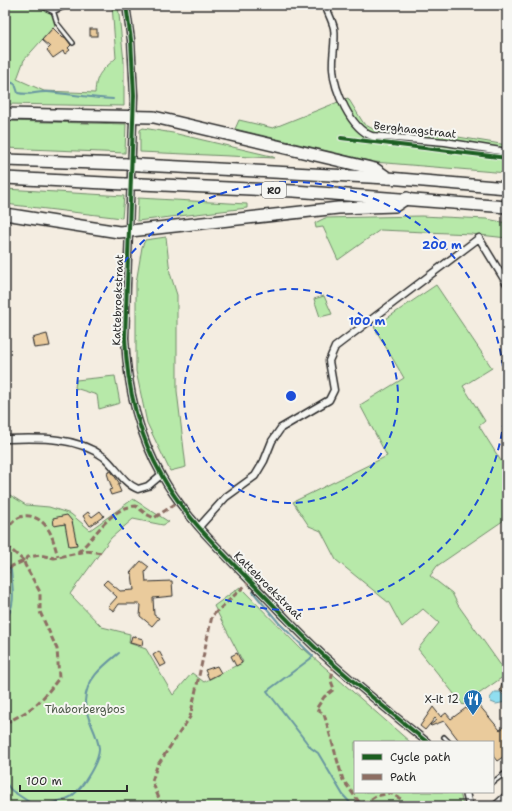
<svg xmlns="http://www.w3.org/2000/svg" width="512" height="811" font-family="'Shantell Sans',sans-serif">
<rect width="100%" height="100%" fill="#f4ede1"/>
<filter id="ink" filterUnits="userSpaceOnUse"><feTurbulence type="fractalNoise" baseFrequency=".025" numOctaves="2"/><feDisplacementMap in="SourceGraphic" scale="8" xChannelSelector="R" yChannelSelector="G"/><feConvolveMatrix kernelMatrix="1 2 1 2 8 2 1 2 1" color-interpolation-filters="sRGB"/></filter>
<g filter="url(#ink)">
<g fill="#b7e9a9" stroke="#718a6a">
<path d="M5,5H38L51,12L56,24L24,60L17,79L44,91L95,93C96,73 102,71 116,58L112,5H118L124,62V106L5,104Z"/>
<polygon points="348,98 364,124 373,129 446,135 507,145 507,173 374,162 235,129 239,120 273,128"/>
<polygon points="5,121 126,124 125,153 5,148"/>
<polygon points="143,128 173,133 271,156 275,158 140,152 140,130"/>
<polygon points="5,189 124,196 122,218 5,204"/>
<polygon points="138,198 247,204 247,208 137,221"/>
<polygon points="421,216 487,219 507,223 507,238 471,234 380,230 338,260 323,227 316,228 315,223 325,218"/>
<polygon points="166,237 170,273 177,295 177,391 186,467 170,471 147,423 136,371 136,283 142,247 145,240"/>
<polygon points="436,285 492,368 463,386 485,421 479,426 501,461 507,457 507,518 437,566 430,576 452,593 458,605 507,674 463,705 418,649 439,623 423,609 402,627 389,603 336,560 321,531 309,526 293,502 387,456 360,405 404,378 374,327"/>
<polygon points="324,296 332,314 320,317 314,299"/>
<polygon points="115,376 120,403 99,409 97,395 75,388 76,380"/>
<polygon points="5,492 26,505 49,507 71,514 90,530 133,499 169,522 163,525 133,519 111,538 70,594 102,627 130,634 129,643 146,649 173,695 192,673 204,682 243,662 214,606 240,587 302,650 304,649 410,742 355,742 355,792 460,792 463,806 5,806"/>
</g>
<polygon fill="#90def0" stroke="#6896a1" points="495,692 500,692 504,696 507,695 507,706 506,702 496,704 491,702 490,698"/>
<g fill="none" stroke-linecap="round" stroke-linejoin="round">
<g stroke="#6896a1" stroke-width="2">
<path d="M5,80L15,84L18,93C30,96 36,91 48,92C70,94 91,98 113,99"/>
<path d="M5,564L11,570C12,585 17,607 5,619"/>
<polyline points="253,592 279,623 313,656 310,659 267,691 311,748 318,753 343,795 353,806"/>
<polyline points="5,782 11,790 35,806"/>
<path d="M39,806C47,804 67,801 73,795C83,787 100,760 99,748C97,731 85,718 85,701C86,679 103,666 119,653"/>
</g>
</g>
<g fill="#eacb9c" stroke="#2b2b2b">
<polygon points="53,28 63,38 65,37 71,45 68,48 70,50 65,54 63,51 53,58 47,50 50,47 42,40"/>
<rect x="90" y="29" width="7" height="7"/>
<polygon points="47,334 50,346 34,348 32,338"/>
<polygon points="111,471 120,484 118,485 121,492 111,495 109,490 112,489 107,473"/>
<polygon points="100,511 104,516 90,526 83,516 88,512 92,517"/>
<polygon points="67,515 72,521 77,545 69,546 65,524 54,526 53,518"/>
<polygon points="141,561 149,567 145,572 146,582 172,581 173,596 153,598 154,615 159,618 152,626 140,616 141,605 138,604 119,604 114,611 108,607 117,597 103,584 107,580 120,591 134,590 132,574 130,573"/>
<polygon points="132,636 143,639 142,646 130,643"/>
<polygon points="159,651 166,664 160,667 153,655"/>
<polygon points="237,653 242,663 236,666 231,656"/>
<polygon points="217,666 221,673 209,679 205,670"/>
<polygon points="502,683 507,685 507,694 500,691"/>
<polygon points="478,704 500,730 507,725 507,749 505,751 507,754 497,761 493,756 493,742 460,742 444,721 431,726 430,725 437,720 435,718 425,730 420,726 433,707 441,717 446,713 451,719 466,708 469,711"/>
</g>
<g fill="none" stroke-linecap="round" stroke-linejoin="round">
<g stroke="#2b2b2b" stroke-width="6">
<g id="service">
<polyline points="53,10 57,23 73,43"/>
<polyline points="444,737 449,742"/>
<polyline points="493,782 507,772"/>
</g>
</g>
<g stroke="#2b2b2b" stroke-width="9">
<g id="minor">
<polyline points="42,5 53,10 65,5"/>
<path d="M126,5L131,40L134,95L125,338C127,386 138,434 162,476C185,517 219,549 251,582C274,605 297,631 321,653C355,684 391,713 427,742"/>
<path d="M325,5C328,13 332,20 334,28C336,42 332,55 333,69C334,90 351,129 372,136L445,142L507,152"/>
<path d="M5,439C38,438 76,436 104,457C115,466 124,484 138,489L148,486L161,475"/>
<polyline points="199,527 226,497 255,476 264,461 272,441 281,428 329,400 334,390 329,361 335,347 479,238 507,284"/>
<polyline points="466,792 469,806"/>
<polyline points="495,806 507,795"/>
</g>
</g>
<g stroke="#2b2b2b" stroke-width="14">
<g id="motorway">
<polyline points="5,114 154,117 375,169 388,178"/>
<polyline points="5,160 126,164"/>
<polyline points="141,165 388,178 507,188"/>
<polyline points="5,178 125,184"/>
<polyline points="141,184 294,191 507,207"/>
<polyline points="5,214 119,232 130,231 338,208 395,206 407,198"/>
</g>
</g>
<use href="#service" stroke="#f6f6f2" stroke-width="3"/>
<use href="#minor" stroke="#f6f6f2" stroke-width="6"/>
<use href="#motorway" stroke="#f6f6f2" stroke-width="11"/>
<g stroke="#2b2b2b" stroke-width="14" stroke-linecap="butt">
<g id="motorway-bridge">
<polyline points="126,164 141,165"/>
<polyline points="125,184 141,184"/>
</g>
</g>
<use href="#motorway-bridge" stroke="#f6f6f2" stroke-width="11"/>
<g stroke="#8d6e63" stroke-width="3" stroke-dasharray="6 3" stroke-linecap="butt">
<path d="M78,552C96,537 110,507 136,506L146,514L154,518L178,502"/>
<path d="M24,561L6,545C7,538 7,529 12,523C23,510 40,516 48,529C53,536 55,548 58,556"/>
<polyline points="5,576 12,566 24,561"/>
<polyline points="334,664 331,681 334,689 324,697 316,709 324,714 343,780 359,802 365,803 376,796 390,793 401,799 404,806"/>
<path d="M5,723C33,710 40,703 59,678L57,649L40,612V592L25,565L24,561L28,557L40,555L54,558L87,551L102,553"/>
<polyline points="162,806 152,781 157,766 190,717 212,616 250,581"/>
</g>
<g stroke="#f6f6f2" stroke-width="6">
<g id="cycleway">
<path d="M126,5L131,40L134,95L125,338C127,386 138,434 162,476C185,517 219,549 251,582C274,605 297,631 321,653C355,684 391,713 427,742"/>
<polyline points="341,138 507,158"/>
</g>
</g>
<use href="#cycleway" stroke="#1b5e20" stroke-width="4"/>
</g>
</g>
<g fill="none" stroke="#1d4ed8" stroke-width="2" stroke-dasharray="7 5">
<circle cx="291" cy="396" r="107"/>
<circle cx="291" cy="396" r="214"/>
</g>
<defs>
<g id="restaurant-pin" transform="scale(1)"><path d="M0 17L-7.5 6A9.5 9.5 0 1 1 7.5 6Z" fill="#1f6fb2" stroke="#f6f6f2"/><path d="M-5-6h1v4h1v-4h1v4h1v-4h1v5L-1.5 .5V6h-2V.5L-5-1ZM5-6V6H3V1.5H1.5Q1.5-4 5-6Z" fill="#fff"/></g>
</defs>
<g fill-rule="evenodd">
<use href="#restaurant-pin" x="473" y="699"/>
</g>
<g text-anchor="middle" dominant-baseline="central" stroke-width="4" stroke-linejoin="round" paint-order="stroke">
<rect fill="#f6f6f2" stroke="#686867" stroke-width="1" x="262" y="182" width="24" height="16" rx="3"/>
<g font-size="10" font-weight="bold" fill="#2b2b2b">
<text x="274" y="190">R0</text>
</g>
<g font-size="11" fill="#2b2b2b" stroke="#f6f6f2">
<text transform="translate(415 130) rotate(6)">Berghaagstraat</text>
<text transform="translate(118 300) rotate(-88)">Kattebroekstraat</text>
<text transform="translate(268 586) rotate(45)">Kattebroekstraat</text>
</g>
<g font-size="11" fill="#2b2b2b" stroke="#f6f6f2" text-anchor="end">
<text x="459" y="699">X-it 12</text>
</g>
<g font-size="11" fill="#4e5a4a" stroke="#f6f6f2">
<text x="85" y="709">Thaborbergbos</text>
</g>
</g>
<circle cx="291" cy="396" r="6" fill="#1d4ed8" stroke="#f6f6f2" stroke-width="2"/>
<g font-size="12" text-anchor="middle" font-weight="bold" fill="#1d4ed8" stroke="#f6f6f2" stroke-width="4" stroke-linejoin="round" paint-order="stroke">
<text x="442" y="249">200 m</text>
<text x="367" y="325">100 m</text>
</g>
<rect width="512" height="811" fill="none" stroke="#f6f6f2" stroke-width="20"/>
<rect x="10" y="10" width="492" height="791" fill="none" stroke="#2b2b2b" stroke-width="1.5" filter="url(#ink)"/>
<rect x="354" y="741" width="140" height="52" fill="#f6f6f2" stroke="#a5a5a2"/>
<rect x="362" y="754" width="20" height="6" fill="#1b5e20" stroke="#a5a5a2"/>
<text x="390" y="761" font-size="12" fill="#2b2b2b">Cycle path</text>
<rect x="362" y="774" width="20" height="6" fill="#8d6e63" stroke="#a5a5a2"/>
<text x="390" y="781" font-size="12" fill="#2b2b2b">Path</text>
<path d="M20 785v6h107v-6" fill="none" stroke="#2b2b2b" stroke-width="2"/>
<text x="26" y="785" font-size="12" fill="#2b2b2b" stroke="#f6f6f2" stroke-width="3" paint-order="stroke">100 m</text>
</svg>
